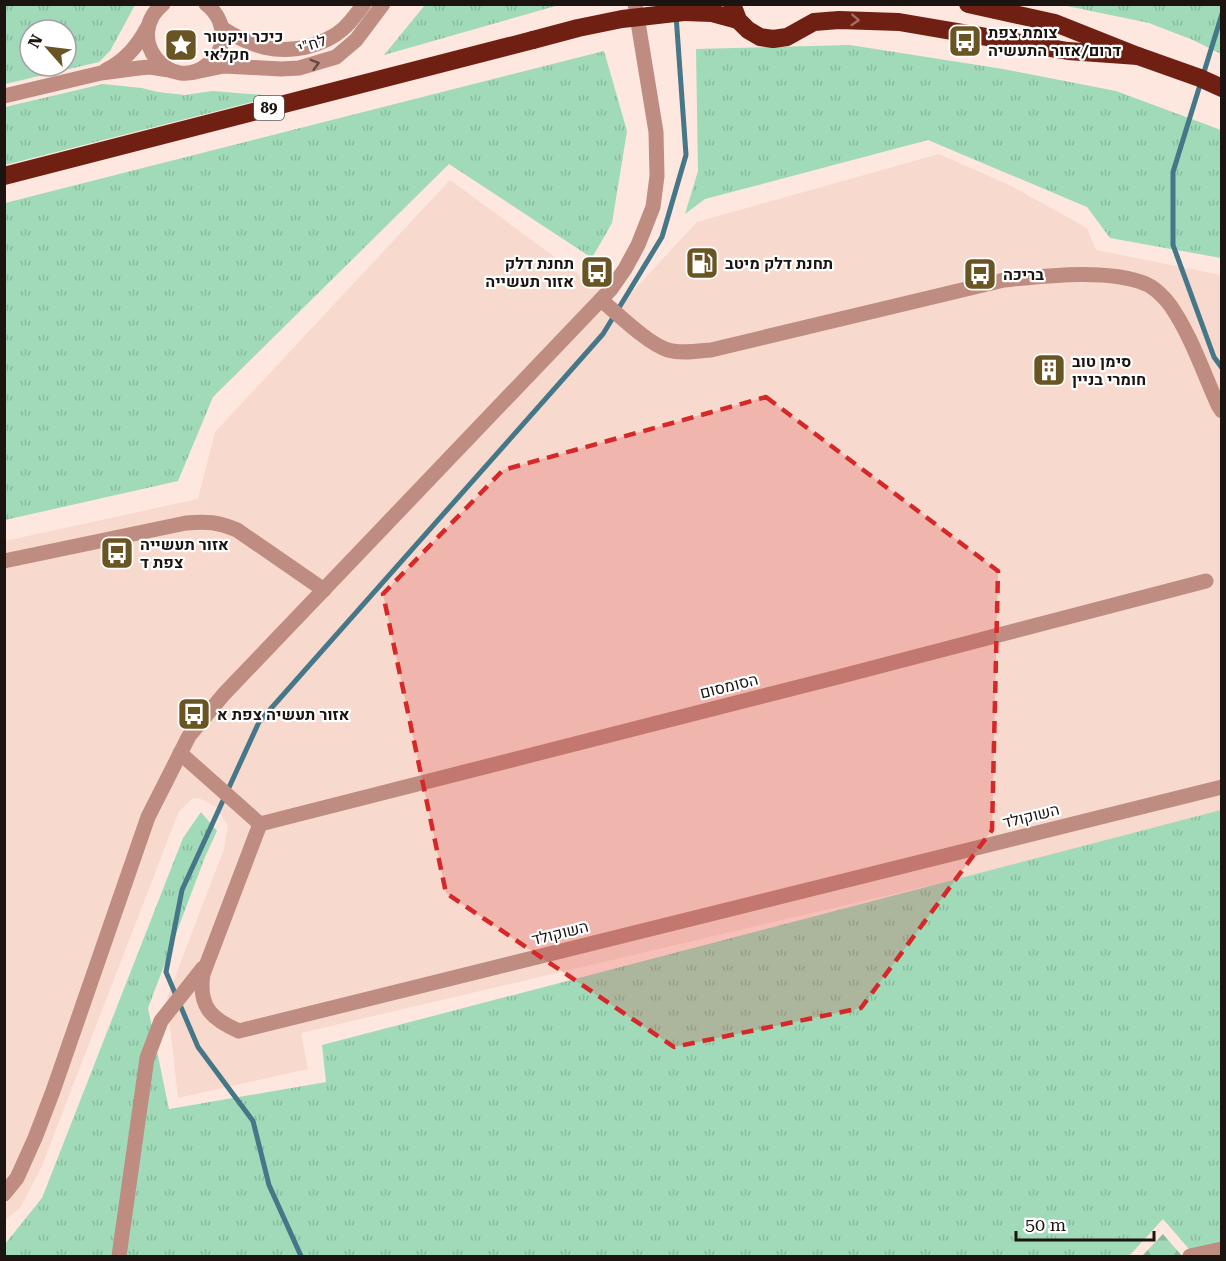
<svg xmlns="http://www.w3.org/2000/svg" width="1226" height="1261" font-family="'Roboto Serif',Heebo,serif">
<defs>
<pattern id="grass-tufts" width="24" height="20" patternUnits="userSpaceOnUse" patternTransform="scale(1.5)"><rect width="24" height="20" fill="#a0dab9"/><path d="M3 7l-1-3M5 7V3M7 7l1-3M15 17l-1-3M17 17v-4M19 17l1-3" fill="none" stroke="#89ba9e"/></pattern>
<pattern id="forest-firs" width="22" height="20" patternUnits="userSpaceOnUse" patternTransform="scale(1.5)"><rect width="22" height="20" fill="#a0dab9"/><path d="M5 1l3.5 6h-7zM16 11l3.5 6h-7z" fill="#89ba9e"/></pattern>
</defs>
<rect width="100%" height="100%" fill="#fee7de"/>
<polygon fill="#f7d9cd" points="939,154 1009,185 1087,228 1096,250 1221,275 1221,817 301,1033 308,1069 178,1098 167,998 224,849 228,826 216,807 201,799 193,798 179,811 41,1168 20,1208 5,1220 5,541 198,499 215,432 450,180 620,305 697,222"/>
<g fill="url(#grass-tufts)" fill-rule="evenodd">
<path d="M4,5L5,4L135,5L110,51L99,62L5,84ZM30,30H66V66H30Z"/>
<polygon points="425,5 425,4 559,5 384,55"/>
<polygon points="1062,5 1221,5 1221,54 1193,40 1149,23"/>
<polygon points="850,45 1003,69 1116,91 1221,130 1221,258 1110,238 1087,207 928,140 705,199 685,214 698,171 696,49"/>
<polygon points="604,51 627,131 612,223 592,258 449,164 213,397 178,481 5,520 5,203"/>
<polygon points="103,84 142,88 158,92 185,95 212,91 276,96 5,165 5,107"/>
<polygon points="1221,810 1221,1256 1195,1256 1163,1219 1129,1256 5,1256 5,1244 42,1198 183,838 201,812 217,831 205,857 148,1008 169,1109 326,1082 322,1045"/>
</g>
<polygon fill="url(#forest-firs)" points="1163,1234 1182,1256 1142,1256"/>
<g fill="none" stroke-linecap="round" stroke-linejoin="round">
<g stroke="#457789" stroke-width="5">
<polyline points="1222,14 1173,172 1173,245 1214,357 1222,368"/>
<polyline points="301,1256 269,1185 253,1121 198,1047 166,972 182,890 259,722 603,334 662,237 686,155 676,15"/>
</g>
<g stroke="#bf8c81" stroke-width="15">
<path d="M163,4C122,38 171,96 208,64C216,58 221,50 222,41C224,27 218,13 206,4"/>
<path d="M222,28C250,46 277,55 310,46C322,42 333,38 343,29C351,22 357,13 364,4"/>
<path d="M106,70C125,61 137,47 147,28"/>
<polyline points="195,72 224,66 281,69 299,68 336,57 356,40 383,4"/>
<polyline points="4,96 101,73 139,68 150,67 169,70"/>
<path d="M601,300C618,314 648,344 668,350C682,354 697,351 711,350L1004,280C1044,276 1109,268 1146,284C1154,287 1165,298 1170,305C1191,335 1203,372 1218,405L1222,411"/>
<path d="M4,561L186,523C207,521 218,522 237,530L324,590"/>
<path d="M180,753L260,824L203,974C198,1006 211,1019 239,1031L1222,787"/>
<polyline points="260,824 838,677 1206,581"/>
<polyline points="4,1194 17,1178 35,1138 53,1091 148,817 189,736 224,694 611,289 625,269 638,245 653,207 657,176 656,132 635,4"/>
<polyline points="119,1256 147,1058 161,1021 203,968"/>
<polyline points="1190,1256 1222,1249"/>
</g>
<g stroke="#702012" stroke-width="18">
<polyline points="732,4 738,20 748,30 760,37 773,39 787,37 814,22 839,20 899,22 1068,51 1138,56"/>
<polyline points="968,4 1055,23 1138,56 1200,78 1222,88"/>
<polyline points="684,12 712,13 738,20"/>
<polyline points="4,176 533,40"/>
</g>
<polyline stroke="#702012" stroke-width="18" points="533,40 578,28 622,19 684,12"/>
</g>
<defs><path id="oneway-chevron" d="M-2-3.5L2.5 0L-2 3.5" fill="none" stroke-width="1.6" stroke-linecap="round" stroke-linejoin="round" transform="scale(1.5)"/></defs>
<use stroke="#a26e65" href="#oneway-chevron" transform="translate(855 20) rotate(3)"/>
<use stroke="#654a43" href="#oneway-chevron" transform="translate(315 64) rotate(-16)"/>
<path fill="#d62828" fill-opacity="0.2" stroke="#d62828" stroke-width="4.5" stroke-dasharray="12 8" stroke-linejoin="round" d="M766,397L998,571L992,830L861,1008L674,1047L446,893L383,594L503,470Z"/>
<defs>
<g id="bus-square" transform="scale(1.725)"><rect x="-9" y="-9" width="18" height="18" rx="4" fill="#695524" stroke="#fff"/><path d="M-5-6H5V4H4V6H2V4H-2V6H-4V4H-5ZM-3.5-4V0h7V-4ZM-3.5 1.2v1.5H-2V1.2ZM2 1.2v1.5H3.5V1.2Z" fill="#fff"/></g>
<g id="sight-square" transform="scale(1.725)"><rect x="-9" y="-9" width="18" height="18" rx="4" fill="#695524" stroke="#fff"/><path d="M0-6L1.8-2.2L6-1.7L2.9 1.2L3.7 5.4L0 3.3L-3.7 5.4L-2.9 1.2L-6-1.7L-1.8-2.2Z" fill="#fff"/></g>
<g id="fuel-square" transform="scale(1.725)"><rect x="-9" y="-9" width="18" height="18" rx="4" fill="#695524" stroke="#fff"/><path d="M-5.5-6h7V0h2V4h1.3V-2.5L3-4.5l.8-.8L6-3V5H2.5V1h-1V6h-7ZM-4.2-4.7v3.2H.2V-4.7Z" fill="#fff"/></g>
<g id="building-square" transform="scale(1.725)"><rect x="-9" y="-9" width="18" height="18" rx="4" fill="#695524" stroke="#fff"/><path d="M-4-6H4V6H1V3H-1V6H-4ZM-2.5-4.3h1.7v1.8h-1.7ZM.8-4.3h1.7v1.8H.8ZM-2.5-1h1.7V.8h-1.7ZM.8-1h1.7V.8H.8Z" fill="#fff"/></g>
</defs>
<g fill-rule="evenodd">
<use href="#bus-square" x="965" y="41"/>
<use href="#sight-square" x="181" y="45"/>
<use href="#fuel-square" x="702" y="263"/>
<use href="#bus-square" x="597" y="272"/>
<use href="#bus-square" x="980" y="274"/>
<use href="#building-square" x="1049" y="370"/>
<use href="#bus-square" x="117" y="553"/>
<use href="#bus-square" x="194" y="714"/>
</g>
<g text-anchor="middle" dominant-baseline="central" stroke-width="4.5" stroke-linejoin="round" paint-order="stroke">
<rect fill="#fff" stroke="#5f5a58" stroke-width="1.5" x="254" y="96" width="30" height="24" rx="4.5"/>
<g font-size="15" font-weight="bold" fill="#1b1411">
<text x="269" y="108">89</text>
</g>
<g font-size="16" font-weight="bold" fill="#1b1411" stroke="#fff" text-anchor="start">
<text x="988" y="32">צומת צפת<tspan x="988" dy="18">דרום/אזור התעשיה</tspan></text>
<text x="204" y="36">כיכר ויקטור<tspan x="204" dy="18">חקלאי</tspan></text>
<text x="574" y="263" text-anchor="end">תחנת דלק<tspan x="574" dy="18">אזור תעשייה</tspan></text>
<text x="725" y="263">תחנת דלק מיטב</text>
<text x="1003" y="274">בריכה</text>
<text x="1072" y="361">סימן טוב<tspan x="1072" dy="18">חומרי בניין</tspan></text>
<text x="140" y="544">אזור תעשייה<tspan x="140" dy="18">צפת ד</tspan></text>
<text x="217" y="714">אזור תעשיה צפת א</text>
</g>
<g font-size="16" fill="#1b1411" stroke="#fff">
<text transform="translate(312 44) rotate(-18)">לח"י</text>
<text transform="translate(729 686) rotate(-14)">הסומסום</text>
<text transform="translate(1031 816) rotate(-14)">השוקולד</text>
<text transform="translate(560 933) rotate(-14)">השוקולד</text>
</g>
</g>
<rect width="1226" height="1261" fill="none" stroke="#1b1411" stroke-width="12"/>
<g transform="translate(48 48) rotate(298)"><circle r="28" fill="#ffffff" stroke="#a4a1a0" stroke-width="1.5"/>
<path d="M0-4.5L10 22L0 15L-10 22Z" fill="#695524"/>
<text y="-9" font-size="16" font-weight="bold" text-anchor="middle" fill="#1b1411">N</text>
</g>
<path d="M1016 1231v9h138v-9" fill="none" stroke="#1b1411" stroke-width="3"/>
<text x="1025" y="1231" font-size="18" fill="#1b1411" stroke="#ffffff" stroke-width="4.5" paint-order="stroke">50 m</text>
</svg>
